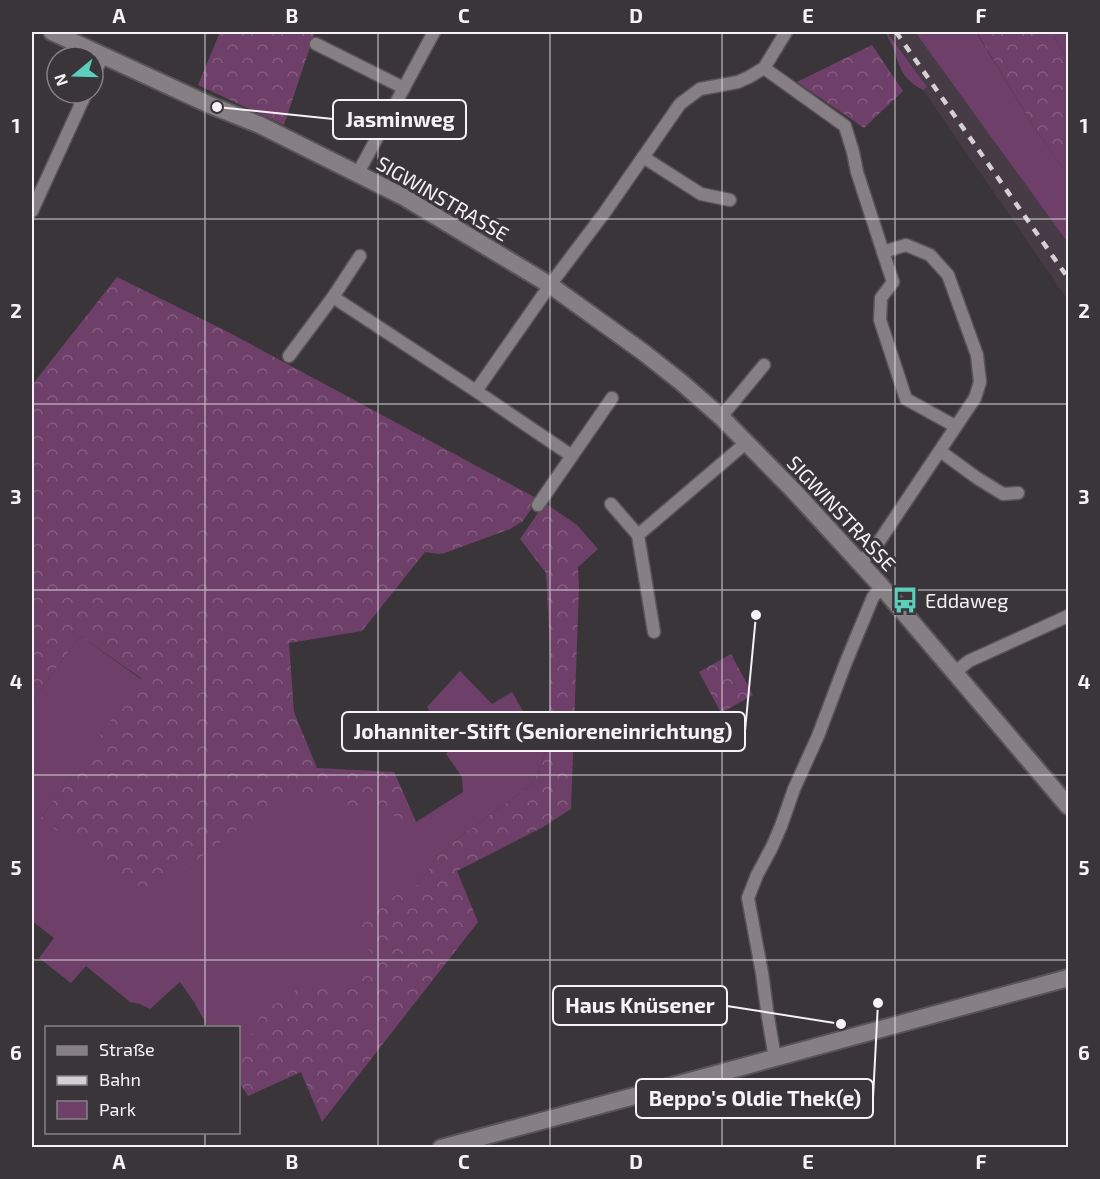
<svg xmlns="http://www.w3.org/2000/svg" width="1100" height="1179" font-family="'Exo 2',sans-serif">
<defs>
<pattern id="forest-crowns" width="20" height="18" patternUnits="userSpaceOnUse" patternTransform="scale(1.5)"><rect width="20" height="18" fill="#6e4069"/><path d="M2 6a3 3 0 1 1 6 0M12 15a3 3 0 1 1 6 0" fill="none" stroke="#835c7f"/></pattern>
</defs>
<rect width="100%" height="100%" fill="#3a3539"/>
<polygon fill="#473c45" points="888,32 915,32 1068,243 1068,300 923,90 927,87"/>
<g fill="#6e4069">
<path d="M887,32L927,87L923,90C899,77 901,67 892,45C889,39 887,37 887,32Z"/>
<polygon points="915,32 979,32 978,35 1034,127 1068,175 1068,243"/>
<polygon points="1051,32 1068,32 1068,60"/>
<polygon points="80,636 141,679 40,819 291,790 394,772 416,822 463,792 462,777 446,754 452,746 427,707 460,671 492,704 512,692 546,751 539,771 532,784 453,842 435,858 428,871 416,886 380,962 239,1069 238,1028 208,1027 194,1002 180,982 150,1009 140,1004 130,1002 86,966 71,983 39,958 54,938 32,921 32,701"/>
</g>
<g fill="url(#forest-crowns)">
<polygon points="220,32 315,32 284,125 198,85"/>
<polygon points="979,32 1051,32 1068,60 1068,175 1034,127 978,34"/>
<polygon points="872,45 903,91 864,128 797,82"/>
<polygon points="117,277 228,332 538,499 523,521 510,529 445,553 439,554 425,552 362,631 289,643 294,712 317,768 394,772 416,822 291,790 151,894 40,819 141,678 80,636 32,701 32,385"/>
<polygon points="545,503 577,525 598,549 578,567 579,588 571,809 543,827 457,871 478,922 322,1122 301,1072 248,1096 239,1082 239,1045 250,1038 261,1014 303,984 333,991 373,955 347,919 416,886 428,871 435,858 453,842 532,784 539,771 546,751 549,748 550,648 546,573 520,539"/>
<polygon points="731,654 753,695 721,713 699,672"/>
</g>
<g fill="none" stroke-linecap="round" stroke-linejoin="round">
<g stroke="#585458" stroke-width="15">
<g id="minor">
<polyline points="316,44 404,88"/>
<polyline points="764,68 845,126 853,152 857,172 883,252 906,245 930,255 948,275 977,355 980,382 975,398 874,549 860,562"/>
<polyline points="93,77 103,55"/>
<polyline points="643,157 701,194 730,200"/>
<polyline points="358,173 434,32"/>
<polyline points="32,211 86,93"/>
<polyline points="883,252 893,282 881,298 880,320 906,399 955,426"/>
<polyline points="333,297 476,391 572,456"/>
<polyline points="289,356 333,297 360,256"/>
<polyline points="476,391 550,285 605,212 680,104 700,89 738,82 749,77 764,68 786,32"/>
<polyline points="721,417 764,365"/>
<polyline points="940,451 977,478 1003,494 1018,493"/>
<polyline points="611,504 638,535"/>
<polyline points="538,505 612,398"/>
<polyline points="654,632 638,535 747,442"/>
<polyline points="955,672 969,661 1068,616"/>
<polyline points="775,1058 768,1017 762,973 748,898 757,875 772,847 781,826 794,789 818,736 846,662 873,597 882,587"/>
</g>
</g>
<g stroke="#585458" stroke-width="20">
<g id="tertiary">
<polyline points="52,32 210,105 260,125 402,196 550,285 643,352 681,382 721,417 793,490 882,587 1068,806"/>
<polyline points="441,1148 668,1087 1068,978"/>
</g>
</g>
<use href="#minor" stroke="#868085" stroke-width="12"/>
<use href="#tertiary" stroke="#868085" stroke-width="16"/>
<polyline stroke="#d5d0d4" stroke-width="4.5" stroke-dasharray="8 8" stroke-linecap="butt" points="896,32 1068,278"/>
</g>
<path fill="none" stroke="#f6f2f5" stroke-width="1.5" stroke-opacity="0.55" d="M205,32V1028M378,32V1148M550,32V1148M722,32V1148M895,32V1148M32,219H1068M32,404H1068M32,590H1068M32,775H1068M32,960H1068M205,1132V1148"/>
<defs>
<g id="bus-bare" transform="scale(2.07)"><path d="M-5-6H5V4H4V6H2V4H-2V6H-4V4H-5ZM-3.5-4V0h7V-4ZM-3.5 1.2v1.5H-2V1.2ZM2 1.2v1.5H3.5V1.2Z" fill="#5ccebb" stroke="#3a3539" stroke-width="2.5" paint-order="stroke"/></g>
</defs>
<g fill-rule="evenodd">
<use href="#bus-bare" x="905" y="600"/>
</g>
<g text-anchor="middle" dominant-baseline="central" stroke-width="6" stroke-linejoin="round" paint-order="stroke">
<g font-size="20" fill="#f6f2f5" stroke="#3a3539">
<text transform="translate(443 198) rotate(30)">SIGWINSTRASSE</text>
<text transform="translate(842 513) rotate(47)">SIGWINSTRASSE</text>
</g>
<g font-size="20" fill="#f6f2f5" stroke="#3a3539" text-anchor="start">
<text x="925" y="600">Eddaweg</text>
</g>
</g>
<path fill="none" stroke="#f6f2f5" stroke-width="2" d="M217 107L333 119M756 615L745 731M841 1024L727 1006M878 1003L873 1098"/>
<g fill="#f6f2f5" stroke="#3a3539" stroke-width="2">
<circle cx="217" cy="107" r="6"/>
<circle cx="756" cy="615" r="6"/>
<circle cx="841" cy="1024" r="6"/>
<circle cx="878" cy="1003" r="6"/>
</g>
<g fill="#3a3539" stroke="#f6f2f5" stroke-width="2">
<rect x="333" y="100" width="133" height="39" rx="6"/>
<rect x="342" y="712" width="403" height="39" rx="6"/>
<rect x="553" y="986" width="174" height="39" rx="6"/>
<rect x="636" y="1079" width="237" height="39" rx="6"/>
</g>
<g font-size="21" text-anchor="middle" font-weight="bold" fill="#f6f2f5">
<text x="400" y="127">Jasminweg</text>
<text x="543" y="739">Johanniter-Stift (Senioreneinrichtung)</text>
<text x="640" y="1013">Haus Knüsener</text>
<text x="755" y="1106">Beppo's Oldie Thek(e)</text>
</g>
<rect width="1100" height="1179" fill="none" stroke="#3a3539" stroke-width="66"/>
<rect x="45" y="1026" width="195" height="108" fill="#3a3539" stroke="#858184" stroke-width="1.5"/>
<rect x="57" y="1046" width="30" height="9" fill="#868085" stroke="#858184" stroke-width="1.5"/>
<text x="99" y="1056" font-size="18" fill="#f6f2f5">Straße</text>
<rect x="57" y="1076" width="30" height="9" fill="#d5d0d4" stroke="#858184" stroke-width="1.5"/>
<text x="99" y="1086" font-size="18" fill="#f6f2f5">Bahn</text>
<rect x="57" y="1101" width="30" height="18" fill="#6e4069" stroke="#858184" stroke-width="1.5"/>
<text x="99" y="1116" font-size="18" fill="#f6f2f5">Park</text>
<g transform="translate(75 75) rotate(251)"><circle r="28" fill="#3a3539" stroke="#858184" stroke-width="1.5"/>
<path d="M0-4.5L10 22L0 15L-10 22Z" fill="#5ccebb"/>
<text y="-9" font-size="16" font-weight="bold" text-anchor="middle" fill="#f6f2f5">N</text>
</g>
<rect x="33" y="33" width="1034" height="1113" fill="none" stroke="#f6f2f5" stroke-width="2"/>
<g font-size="20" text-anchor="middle" font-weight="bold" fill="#f6f2f5">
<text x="119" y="23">A</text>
<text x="292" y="23">B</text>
<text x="464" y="23">C</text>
<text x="636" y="23">D</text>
<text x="808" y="23">E</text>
<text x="981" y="23">F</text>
<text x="16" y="133">1</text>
<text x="1084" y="133">1</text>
<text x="16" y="318">2</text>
<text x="1084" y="318">2</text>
<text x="16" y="504">3</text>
<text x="1084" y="504">3</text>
<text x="16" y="689">4</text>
<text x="1084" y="689">4</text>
<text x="16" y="875">5</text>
<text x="1084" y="875">5</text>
<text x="16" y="1060">6</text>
<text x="1084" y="1060">6</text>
<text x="119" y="1169">A</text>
<text x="292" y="1169">B</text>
<text x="464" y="1169">C</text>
<text x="636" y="1169">D</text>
<text x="808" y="1169">E</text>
<text x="981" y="1169">F</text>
</g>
</svg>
